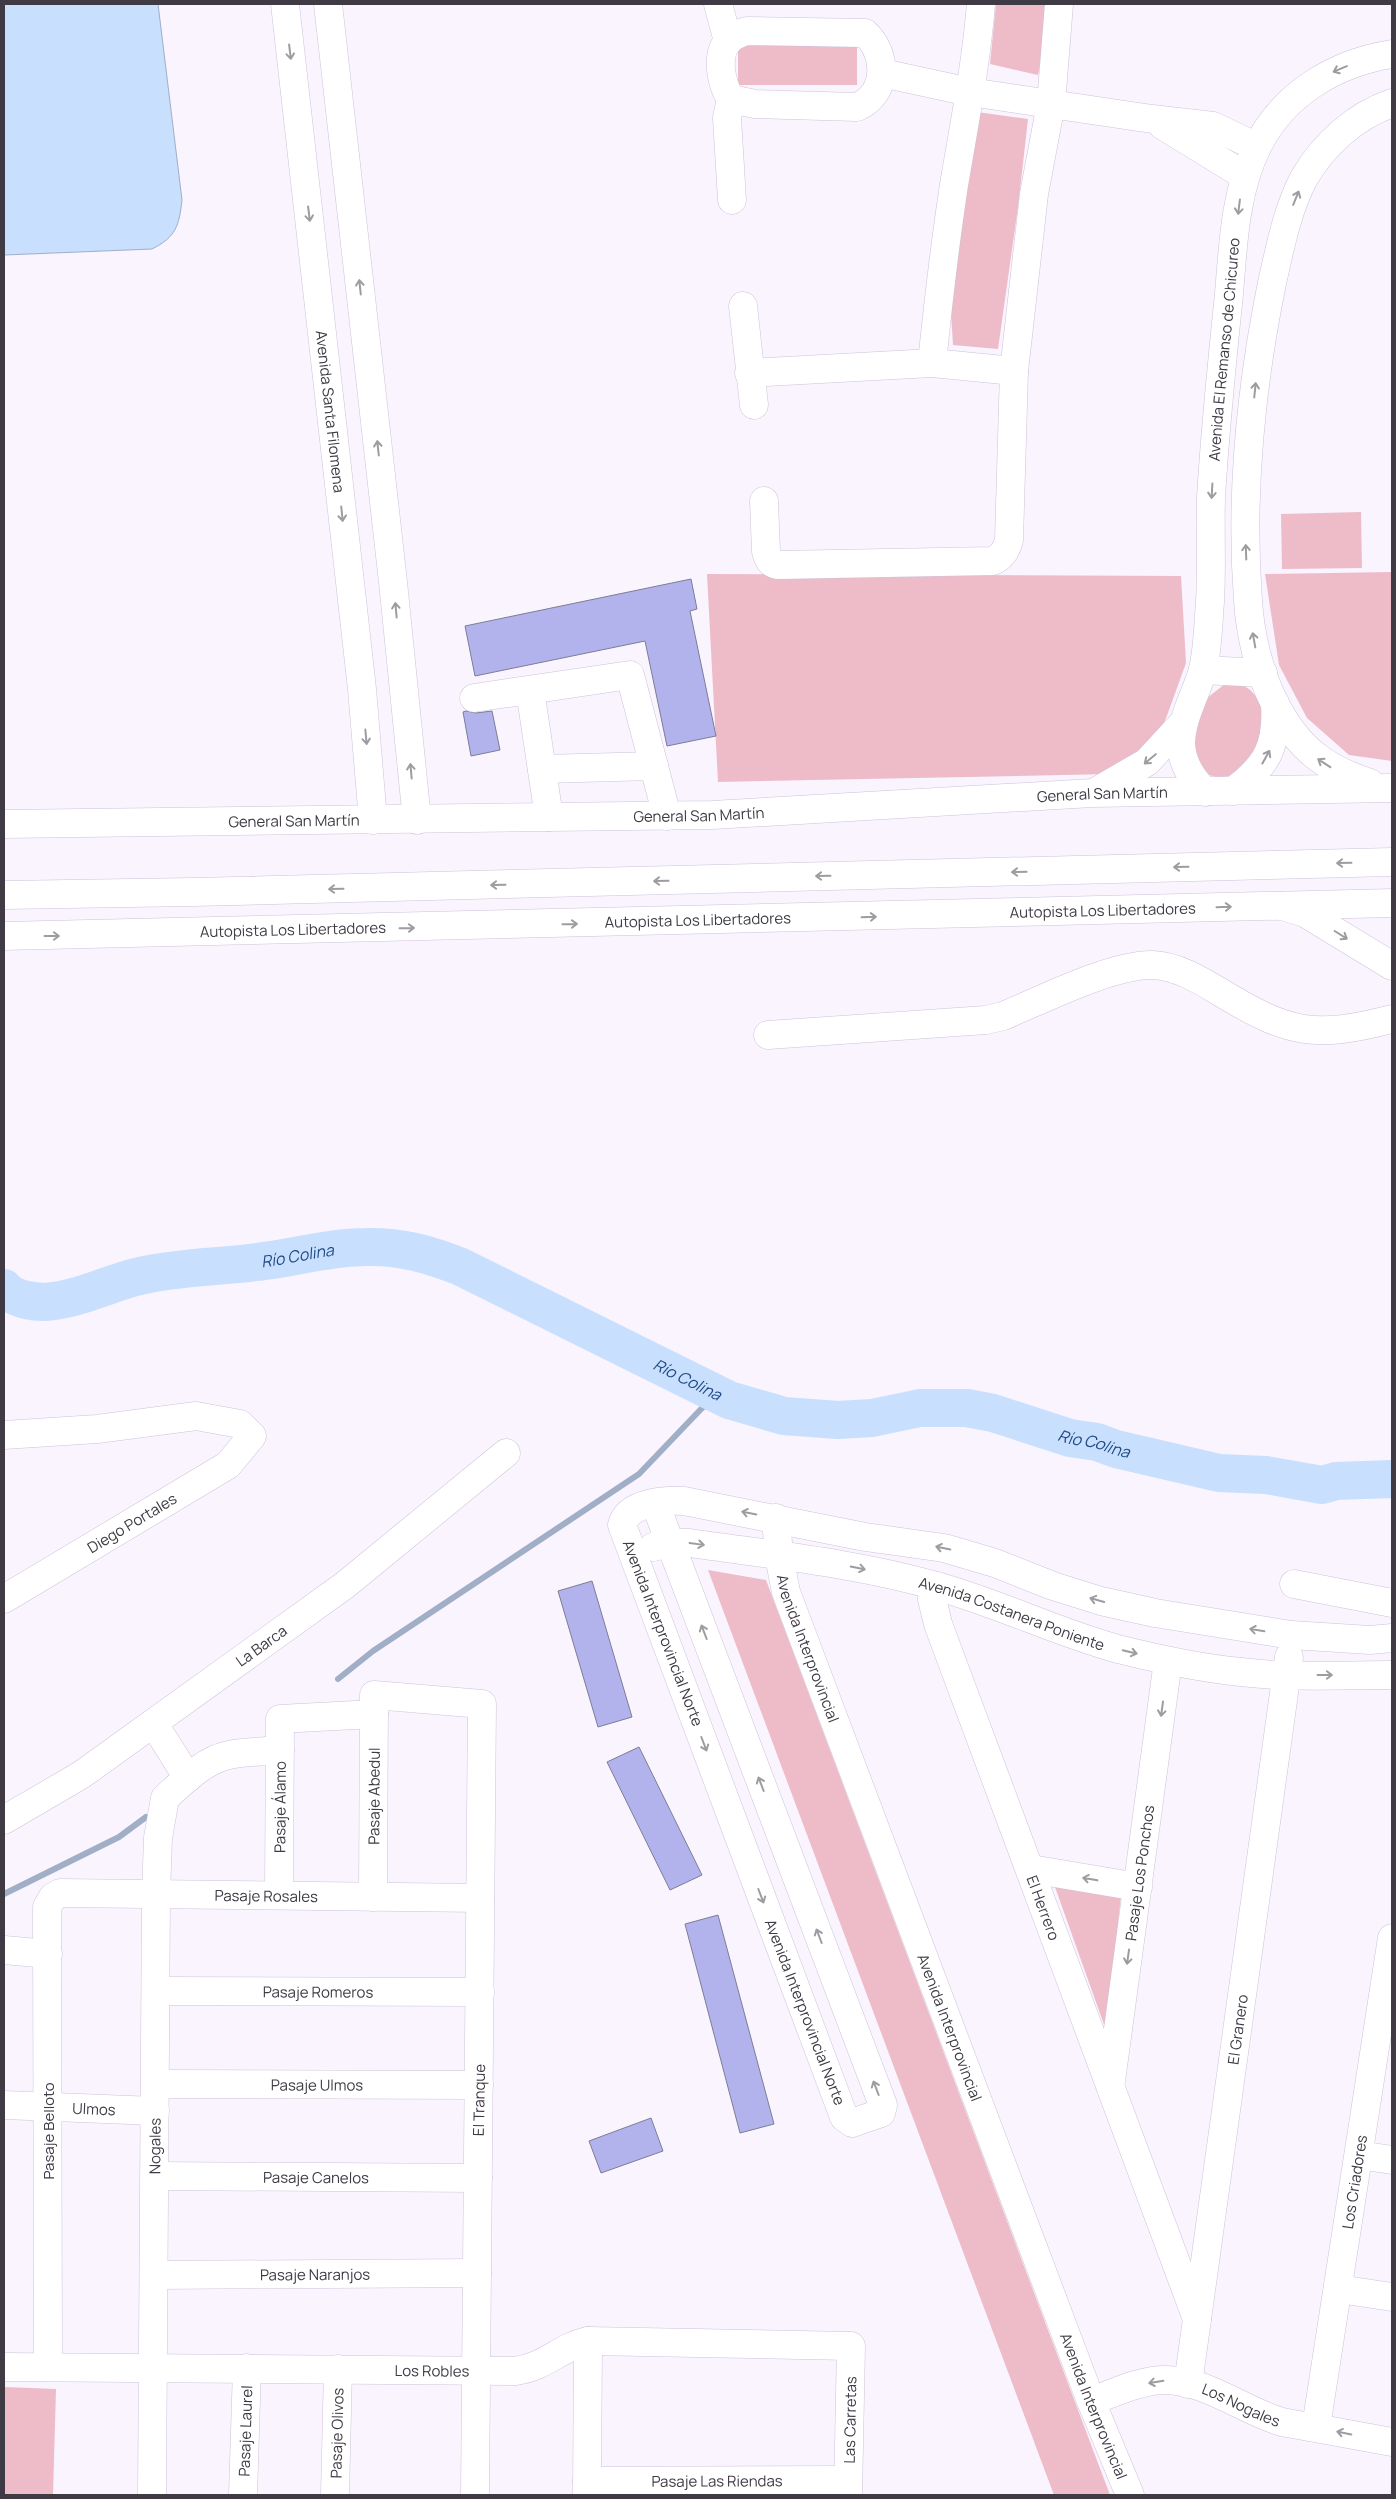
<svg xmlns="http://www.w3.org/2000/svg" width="1396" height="2499" font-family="Manrope,sans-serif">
<rect width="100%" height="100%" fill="#f9f4fe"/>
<g fill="#eebbc8">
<polygon points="996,4 1050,4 1049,20 1038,75 990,64"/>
<polygon points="857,43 857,85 738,85 738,44"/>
<polygon points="977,112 1028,119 1018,207 998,349 953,345 950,298"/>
<polygon points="1361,512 1362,568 1282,569 1281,514"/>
<polygon points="1392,572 1392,761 1349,755 1307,718 1279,665 1265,574"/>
<polygon points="707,574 1181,576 1186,663 1165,721 1153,739 1110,774 718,782"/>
<path d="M1225,684C1251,684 1252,690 1265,712L1254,764C1229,777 1221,784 1196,768L1192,737L1207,698Z"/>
<polygon points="708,1570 766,1580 1110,2495 1054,2495"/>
<polygon points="1055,1887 1121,1895 1107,2033"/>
<polygon points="4,2387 56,2389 53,2495 4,2495"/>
</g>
<path fill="#c9dffe" stroke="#a0aec6" d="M4,4H158L182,200C179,226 176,237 152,249L4,255Z"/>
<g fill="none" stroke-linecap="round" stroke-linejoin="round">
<g stroke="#a0aec6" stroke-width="6">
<polyline points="338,1679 373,1651 639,1474 703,1407 729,1400"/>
<polyline points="4,1894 119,1837 146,1817"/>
</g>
<path stroke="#c9dffe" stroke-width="38" id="s1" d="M4,1288C13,1299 32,1302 45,1302C78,1300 109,1283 140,1276C178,1267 219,1267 257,1262C293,1258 330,1247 366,1247C401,1246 427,1254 459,1266L729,1400L784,1416L838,1420L872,1418L920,1408H967L993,1413L1070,1438L1097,1442L1116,1449L1219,1473L1266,1475L1322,1485L1336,1481L1392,1479"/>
</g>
<g fill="#b2b3ed" stroke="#7c7d94">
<polygon points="691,579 697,609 690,611 716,736 667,746 645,641 475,676 465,626"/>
<polygon points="466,711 476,713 492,711 500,750 471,756 463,712"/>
<polygon points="592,1581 632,1717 598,1727 558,1591"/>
<polygon points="639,1747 702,1875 670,1890 607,1762"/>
<polygon points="718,1915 774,2124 740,2133 685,1924"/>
<polygon points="651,2118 663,2151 601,2173 589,2141"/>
</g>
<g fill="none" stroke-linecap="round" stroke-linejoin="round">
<g stroke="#cec2d9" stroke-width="29">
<g id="minor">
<path id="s2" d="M285,4L362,689L373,820"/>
<polyline points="328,4 393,582 417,820"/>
<polyline points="718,4 728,41"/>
<path d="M747,31L865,33C888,54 888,94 857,107L755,104L731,99C721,84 715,54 729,40C734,35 740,33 747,31Z"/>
<polyline points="882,73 970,92 1152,119 1213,126 1257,147"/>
<polyline points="731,99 727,118 732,200"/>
<polyline points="1162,125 1245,176"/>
<polyline points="743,306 754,405"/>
<path d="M932,363C938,304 945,244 954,185C964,125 976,65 981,4"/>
<polyline points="749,373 932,363 1014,371"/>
<path d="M764,501L766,551C768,559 770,564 778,565L993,561C1003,556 1006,550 1009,540L1014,371L1034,194L1051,104L1059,4"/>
<polyline points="1203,670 1263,673"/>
<polyline points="530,690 549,817"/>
<polyline points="474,698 630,675 667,816"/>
<polyline points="542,769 654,766"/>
<path d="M1370,783C1323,768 1297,747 1274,702C1259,672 1250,634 1248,600C1240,495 1251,386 1272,283C1280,248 1287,210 1304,178C1324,144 1355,116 1392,103"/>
<polyline points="1097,791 1147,762 1183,723"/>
<path d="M1233,791C1267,766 1278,746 1275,703"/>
<path id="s3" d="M1205,792C1192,778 1182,764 1181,744C1181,719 1195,696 1202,673C1208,652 1208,624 1210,602C1212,567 1210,533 1211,498C1215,429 1222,362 1229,294C1233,245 1235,192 1257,147C1283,94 1335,63 1392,54"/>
<path id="s4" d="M4,824L712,815L1092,793L1392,788"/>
<polyline points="1282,906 1305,913 1392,966"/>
<path d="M768,1035L986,1020L1003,1016C1042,1000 1112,964 1153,965C1177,966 1200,980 1220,992C1289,1034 1314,1039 1392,1019"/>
<polyline points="4,1435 97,1429 196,1416 240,1424 252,1436 228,1465 4,1599"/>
<path d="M655,1503L883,2105L881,2113L852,2123L844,2117L622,1525C628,1502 665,1500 684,1501L865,1537L944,1548L995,1563L1053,1586L1101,1601L1155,1613L1291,1635L1370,1640L1392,1638"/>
<path id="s5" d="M776,1518L779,1556L786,1592L1091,2401L1130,2495"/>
<path id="s6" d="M653,1547L670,1543H690C772,1555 856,1563 936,1586C998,1603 1056,1632 1118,1649C1158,1659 1200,1668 1241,1672C1291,1678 1342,1675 1392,1675"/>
<polyline points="1294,1584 1392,1603"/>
<path id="s7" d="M936,1586L932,1599L938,1624L1197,2319"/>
<polyline points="154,1724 188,1778"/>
<path id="s8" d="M4,1820L81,1775L345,1585L506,1453"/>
<polyline points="1031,1869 1138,1887"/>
<path id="s9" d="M279,1895L280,1719L374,1714"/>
<path id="s10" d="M373,1897L374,1695L482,1704L475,2495"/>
<polyline points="4,1950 48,1954"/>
<path id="s11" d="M156,1991L480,1992"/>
<path id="s12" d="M1111,2081L1168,1661"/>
<path id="s13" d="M155,2084L479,2085"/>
<path id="s14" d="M4,2105L155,2111"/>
<polyline points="1359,2155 1392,2160"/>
<path id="s15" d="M155,2176L478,2178"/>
<path id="s16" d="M154,2275L477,2273"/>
<polyline points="1339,2289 1392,2297"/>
<path id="s17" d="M48,2366L47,1907L53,1897L60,1893L480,1898"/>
<path id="s18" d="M4,2367L515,2371C546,2367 560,2347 588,2341L851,2346L848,2495"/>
<path id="s19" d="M1188,2384L1289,1657"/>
<path id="s20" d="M1091,2401C1114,2393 1141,2380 1165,2380C1206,2380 1244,2411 1282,2422L1392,2442"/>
<path id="s21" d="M1316,2427L1392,1938"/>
<path id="s22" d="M587,2481L848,2480"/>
<path id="s23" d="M152,2495L156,1894L158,1838L165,1798C183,1782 204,1760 229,1755C245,1751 263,1752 280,1750"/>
<path id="s24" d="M243,2495L247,2368"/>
<path id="s25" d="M335,2495L338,2369"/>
<polyline points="587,2495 588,2341"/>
</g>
</g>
<g stroke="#cec2d9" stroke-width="29">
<g id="highway">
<polyline points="4,895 193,892 1392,862"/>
<path id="s26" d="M4,936L1392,903"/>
</g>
</g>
<use href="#minor" stroke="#fff" stroke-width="28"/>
<use href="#highway" stroke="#fff" stroke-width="28"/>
</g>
<defs><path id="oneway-shaft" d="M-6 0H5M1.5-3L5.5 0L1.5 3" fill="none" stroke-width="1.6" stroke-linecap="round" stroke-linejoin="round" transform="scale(1.25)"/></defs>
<g stroke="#9f9ca1">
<use href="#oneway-shaft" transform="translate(290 52) rotate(83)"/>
<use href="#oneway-shaft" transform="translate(1340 69) rotate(157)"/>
<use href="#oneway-shaft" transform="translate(1296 198) rotate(-68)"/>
<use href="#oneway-shaft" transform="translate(1239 207) rotate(97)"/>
<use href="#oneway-shaft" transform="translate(309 214) rotate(83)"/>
<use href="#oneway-shaft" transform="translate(360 287) rotate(-96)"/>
<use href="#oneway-shaft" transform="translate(1255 390) rotate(-84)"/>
<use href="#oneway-shaft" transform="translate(378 448) rotate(-96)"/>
<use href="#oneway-shaft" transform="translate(1212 491) rotate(93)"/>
<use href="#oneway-shaft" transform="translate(342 514) rotate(84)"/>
<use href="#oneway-shaft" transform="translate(1246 552) rotate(-92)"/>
<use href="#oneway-shaft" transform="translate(396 610) rotate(-95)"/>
<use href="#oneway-shaft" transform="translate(1254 640) rotate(-100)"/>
<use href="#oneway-shaft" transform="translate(366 737) rotate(85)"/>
<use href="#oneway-shaft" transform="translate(1266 757) rotate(-61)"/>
<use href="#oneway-shaft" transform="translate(1150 759) rotate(140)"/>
<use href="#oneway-shaft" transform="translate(1324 763) rotate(-147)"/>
<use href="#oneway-shaft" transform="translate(411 771) rotate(-95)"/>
<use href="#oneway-shaft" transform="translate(1344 863) rotate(179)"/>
<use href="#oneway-shaft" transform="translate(1181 867) rotate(179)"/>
<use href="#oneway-shaft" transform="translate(1019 872) rotate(179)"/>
<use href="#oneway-shaft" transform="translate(823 876) rotate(179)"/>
<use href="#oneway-shaft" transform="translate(661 881) rotate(179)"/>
<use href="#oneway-shaft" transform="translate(498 885) rotate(179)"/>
<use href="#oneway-shaft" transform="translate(336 889) rotate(179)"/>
<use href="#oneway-shaft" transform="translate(1224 907) rotate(-2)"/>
<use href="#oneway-shaft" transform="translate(869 917) rotate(-2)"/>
<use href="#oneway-shaft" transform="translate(570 924) rotate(-1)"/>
<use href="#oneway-shaft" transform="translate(407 928) rotate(-1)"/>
<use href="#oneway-shaft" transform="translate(1341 935) rotate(32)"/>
<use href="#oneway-shaft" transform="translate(52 936)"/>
<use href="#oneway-shaft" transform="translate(749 1513) rotate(-169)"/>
<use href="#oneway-shaft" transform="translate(697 1544) rotate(8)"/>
<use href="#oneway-shaft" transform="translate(943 1548) rotate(-168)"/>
<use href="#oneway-shaft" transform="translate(858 1568) rotate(11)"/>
<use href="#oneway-shaft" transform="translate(1097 1600) rotate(-164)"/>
<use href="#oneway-shaft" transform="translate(1257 1630) rotate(-171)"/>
<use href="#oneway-shaft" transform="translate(704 1632) rotate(-111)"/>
<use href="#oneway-shaft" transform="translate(1130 1652) rotate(14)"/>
<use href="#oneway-shaft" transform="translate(1325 1675)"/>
<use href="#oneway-shaft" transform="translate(1162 1709) rotate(98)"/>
<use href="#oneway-shaft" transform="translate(704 1744) rotate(69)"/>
<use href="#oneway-shaft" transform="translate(761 1784) rotate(-111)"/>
<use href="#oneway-shaft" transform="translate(1090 1879) rotate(-170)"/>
<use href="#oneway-shaft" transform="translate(761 1896) rotate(69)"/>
<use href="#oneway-shaft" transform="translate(819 1936) rotate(-111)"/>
<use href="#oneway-shaft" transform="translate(1128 1957) rotate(98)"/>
<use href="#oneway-shaft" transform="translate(876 2088) rotate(-111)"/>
<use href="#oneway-shaft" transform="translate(1156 2382) rotate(171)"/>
<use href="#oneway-shaft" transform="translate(1344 2433) rotate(-168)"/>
</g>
<g text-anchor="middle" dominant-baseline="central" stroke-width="5" stroke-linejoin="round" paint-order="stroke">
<g font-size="15" fill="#3f3a43" stroke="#fff">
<text stroke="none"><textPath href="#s3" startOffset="454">Avenida El Remanso de Chicureo</textPath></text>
<text stroke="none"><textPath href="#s2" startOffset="410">Avenida Santa Filomena</textPath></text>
<text stroke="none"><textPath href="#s4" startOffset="1099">General San Martín</textPath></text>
<text stroke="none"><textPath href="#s4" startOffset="695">General San Martín</textPath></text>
<text stroke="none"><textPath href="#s4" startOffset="290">General San Martín</textPath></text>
<text stroke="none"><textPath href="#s26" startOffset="1099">Autopista Los Libertadores</textPath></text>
<text stroke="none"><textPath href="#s26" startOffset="694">Autopista Los Libertadores</textPath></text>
<text stroke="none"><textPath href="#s26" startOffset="289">Autopista Los Libertadores</textPath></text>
<text transform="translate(132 1523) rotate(-31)">Diego Portales</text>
<text stroke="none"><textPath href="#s6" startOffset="368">Avenida Costanera Poniente</textPath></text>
<text transform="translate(663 1633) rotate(69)">Avenida Interprovincial Norte</text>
<text stroke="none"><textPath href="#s8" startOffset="311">La Barca</textPath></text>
<text stroke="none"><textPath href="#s5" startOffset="135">Avenida Interprovincial</textPath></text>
<text stroke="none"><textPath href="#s10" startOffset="101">Pasaje Abedul</textPath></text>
<text stroke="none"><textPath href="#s9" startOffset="88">Pasaje Álamo</textPath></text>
<text stroke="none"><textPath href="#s12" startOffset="210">Pasaje Los Ponchos</textPath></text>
<text stroke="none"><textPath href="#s17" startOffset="685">Pasaje Rosales</textPath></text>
<text stroke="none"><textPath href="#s7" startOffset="342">El Herrero</textPath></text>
<text stroke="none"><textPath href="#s11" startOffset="162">Pasaje Romeros</textPath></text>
<text transform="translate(805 2012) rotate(69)">Avenida Interprovincial Norte</text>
<text stroke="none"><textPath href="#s5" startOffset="540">Avenida Interprovincial</textPath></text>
<text stroke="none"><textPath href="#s19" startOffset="358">El Granero</textPath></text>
<text stroke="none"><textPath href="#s13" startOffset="162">Pasaje Ulmos</textPath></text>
<text transform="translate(479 2100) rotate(-89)">El Tranque</text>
<text stroke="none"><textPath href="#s14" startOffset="90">Ulmos</textPath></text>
<text transform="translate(48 2131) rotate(-90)">Pasaje Belloto</text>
<text stroke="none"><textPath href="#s23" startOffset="349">Nogales</textPath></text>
<text stroke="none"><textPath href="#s15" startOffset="161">Pasaje Canelos</textPath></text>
<text stroke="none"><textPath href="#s21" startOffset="248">Los Criadores</textPath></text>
<text stroke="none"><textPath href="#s16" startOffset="161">Pasaje Naranjos</textPath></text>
<text stroke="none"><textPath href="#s18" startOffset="428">Los Robles</textPath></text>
<text stroke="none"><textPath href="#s20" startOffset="158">Los Nogales</textPath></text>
<text stroke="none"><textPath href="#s5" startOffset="945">Avenida Interprovincial</textPath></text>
<text transform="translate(850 2420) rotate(-89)">Las Carretas</text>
<text stroke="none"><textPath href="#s24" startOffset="64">Pasaje Laurel</textPath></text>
<text stroke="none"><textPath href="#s25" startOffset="62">Pasaje Olivos</textPath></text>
<text stroke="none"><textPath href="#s22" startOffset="130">Pasaje Las Riendas</textPath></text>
</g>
<g font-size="16" font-style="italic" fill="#1f4a86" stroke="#fff">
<text stroke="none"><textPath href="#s1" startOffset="302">Río Colina</textPath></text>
<text stroke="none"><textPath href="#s1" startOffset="722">Río Colina</textPath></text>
<text stroke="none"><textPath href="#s1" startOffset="1142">Río Colina</textPath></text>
</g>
</g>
<rect width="1396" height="2499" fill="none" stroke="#3f3a43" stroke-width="10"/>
</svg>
